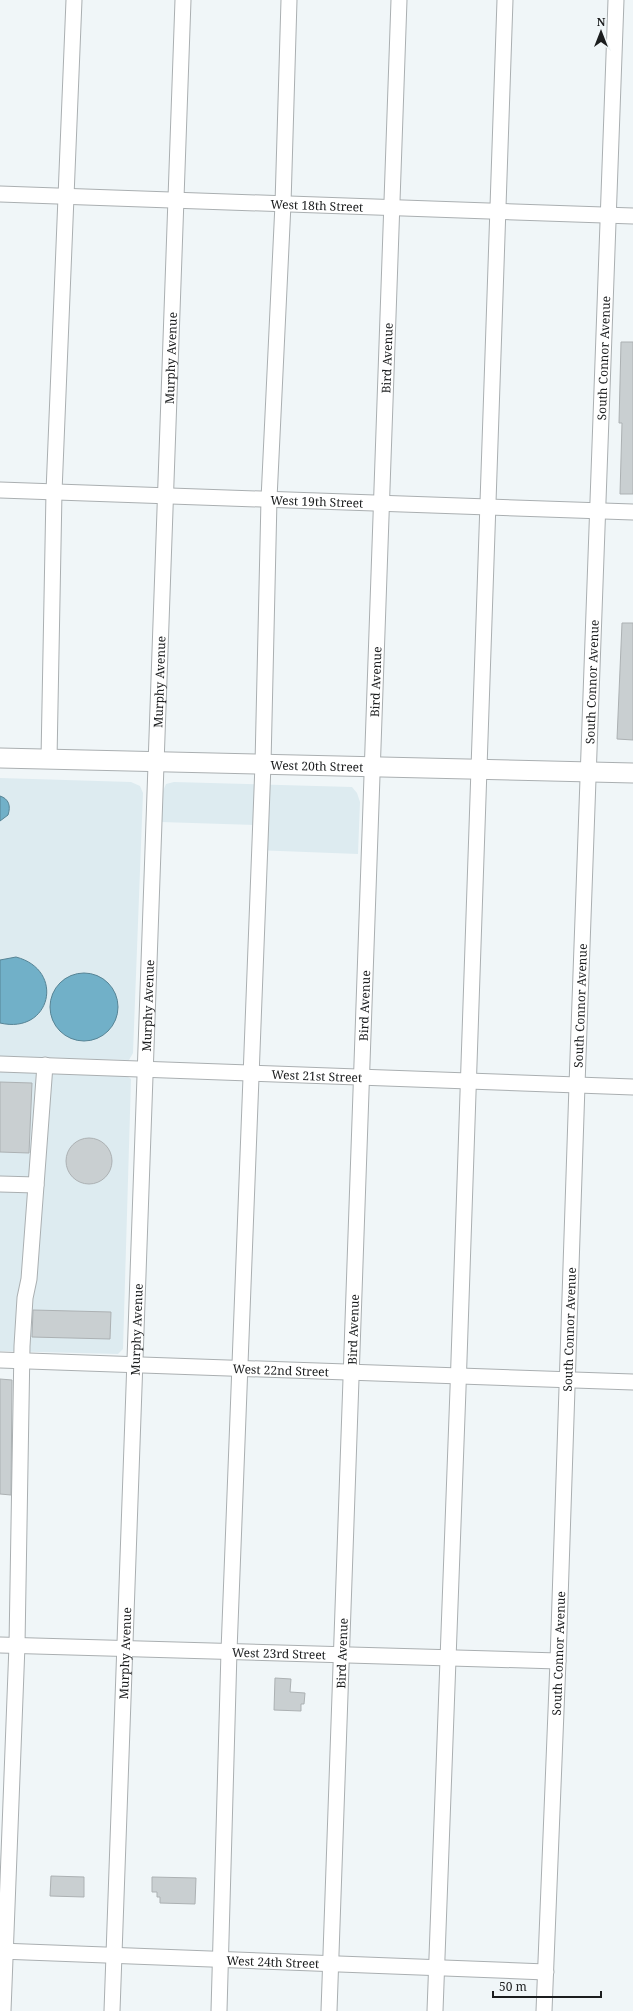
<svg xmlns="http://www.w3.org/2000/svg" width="633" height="2011" font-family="'Noto Serif',serif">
<rect width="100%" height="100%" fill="#f0f6f8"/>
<g fill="#ddebf0">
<polygon points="0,778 131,782 140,786 143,793 133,1053 129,1060 0,1056"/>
<polygon points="174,782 352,787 357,793 360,802 358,854 254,850 255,825 161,822 163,791 166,784"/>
<polygon points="0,1071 125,1075 131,1079 123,1349 118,1354 0,1351"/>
</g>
<g fill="#71b0c8" stroke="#578495">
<path d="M0,796C9,799 11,806 8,815L0,821Z"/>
<path d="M16,957C66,970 51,1035 0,1023V960Z"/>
<circle cx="84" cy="1007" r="34"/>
</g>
<g fill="#c9cfd1" stroke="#acb1b3">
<polygon points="621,342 633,342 633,494 620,494 622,423 619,423"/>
<polygon points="622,623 633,623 633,740 617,739"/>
<polygon points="0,1082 32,1083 29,1153 0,1152"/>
<circle cx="89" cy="1161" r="23"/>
<polygon points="33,1310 111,1312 110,1339 32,1337"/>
<polygon points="0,1379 12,1380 11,1495 0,1494"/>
<polygon points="275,1678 291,1679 290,1692 305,1693 304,1704 301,1704 301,1711 274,1710"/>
<polygon points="51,1876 84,1877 84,1897 50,1896"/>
<polygon points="152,1877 196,1878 195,1904 160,1903 160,1897 157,1897 157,1892 152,1892"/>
</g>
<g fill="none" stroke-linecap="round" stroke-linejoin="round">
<g stroke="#aaafb1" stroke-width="17">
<g id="minor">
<path id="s1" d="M0,194L633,216"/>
<path id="s2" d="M0,490L633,512"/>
<polyline points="49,759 54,492 74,0"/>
<path id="s3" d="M0,1064L633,1087"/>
<polyline points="0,1184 36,1185"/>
<path id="s4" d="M0,1360L633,1382"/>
<path id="s5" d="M0,1645L558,1661"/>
<path id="s6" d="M0,1951L546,1972"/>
<polyline points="3,2011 17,1645 22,1346 25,1298 29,1279 45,1065"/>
<path id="s7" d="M112,2011L183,0"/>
<polyline points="219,2011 229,1651 263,764 269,499 283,204 289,0"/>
<path id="s8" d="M329,2011L399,0"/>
<polyline points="435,2011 458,1389 505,0"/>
<path id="s9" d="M544,2011L558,1661L577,1085L616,0"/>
</g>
</g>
<g stroke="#aaafb1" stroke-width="21">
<g id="major">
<path id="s10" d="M0,758L633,773"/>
</g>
</g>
<use href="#minor" stroke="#fff" stroke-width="15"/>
<use href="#major" stroke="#fff" stroke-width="19"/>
</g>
<g text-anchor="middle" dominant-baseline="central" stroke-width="3" stroke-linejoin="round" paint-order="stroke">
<g font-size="12" fill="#1b1d1e" stroke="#f0f6f8">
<text stroke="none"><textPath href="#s1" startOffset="317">West 18th Street</textPath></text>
<text stroke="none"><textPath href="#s7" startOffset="1654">Murphy Avenue</textPath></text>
<text stroke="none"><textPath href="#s8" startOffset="1654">Bird Avenue</textPath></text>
<text stroke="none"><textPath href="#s9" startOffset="1654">South Connor Avenue</textPath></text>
<text stroke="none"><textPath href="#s2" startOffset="317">West 19th Street</textPath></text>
<text stroke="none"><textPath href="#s7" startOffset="1330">Murphy Avenue</textPath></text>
<text stroke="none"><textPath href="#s8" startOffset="1330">Bird Avenue</textPath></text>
<text stroke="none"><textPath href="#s9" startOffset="1330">South Connor Avenue</textPath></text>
<text stroke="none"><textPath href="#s10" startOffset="317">West 20th Street</textPath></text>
<text stroke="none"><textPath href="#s7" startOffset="1006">Murphy Avenue</textPath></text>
<text stroke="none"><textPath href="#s9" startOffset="1006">South Connor Avenue</textPath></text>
<text stroke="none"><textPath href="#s8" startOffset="1006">Bird Avenue</textPath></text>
<text stroke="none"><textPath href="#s3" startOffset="317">West 21st Street</textPath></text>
<text stroke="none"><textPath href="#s7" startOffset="682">Murphy Avenue</textPath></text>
<text stroke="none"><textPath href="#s8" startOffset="682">Bird Avenue</textPath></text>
<text stroke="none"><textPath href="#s9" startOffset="682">South Connor Avenue</textPath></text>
<text stroke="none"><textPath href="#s4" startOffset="281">West 22nd Street</textPath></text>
<text stroke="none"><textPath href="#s7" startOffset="358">Murphy Avenue</textPath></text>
<text stroke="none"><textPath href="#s5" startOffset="279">West 23rd Street</textPath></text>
<text stroke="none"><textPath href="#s8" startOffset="358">Bird Avenue</textPath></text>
<text stroke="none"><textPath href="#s9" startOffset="358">South Connor Avenue</textPath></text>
<text stroke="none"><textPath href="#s6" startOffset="273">West 24th Street</textPath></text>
</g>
</g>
<g transform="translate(601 32)" stroke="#f0f6f8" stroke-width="3" paint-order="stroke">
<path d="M0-3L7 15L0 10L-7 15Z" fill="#1b1d1e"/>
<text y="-6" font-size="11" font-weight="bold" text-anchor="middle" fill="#1b1d1e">N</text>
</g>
<path d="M493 1991v6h108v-6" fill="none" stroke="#1b1d1e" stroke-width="2"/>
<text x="499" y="1991" font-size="12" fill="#1b1d1e" stroke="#f0f6f8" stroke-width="3" paint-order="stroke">50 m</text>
</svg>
